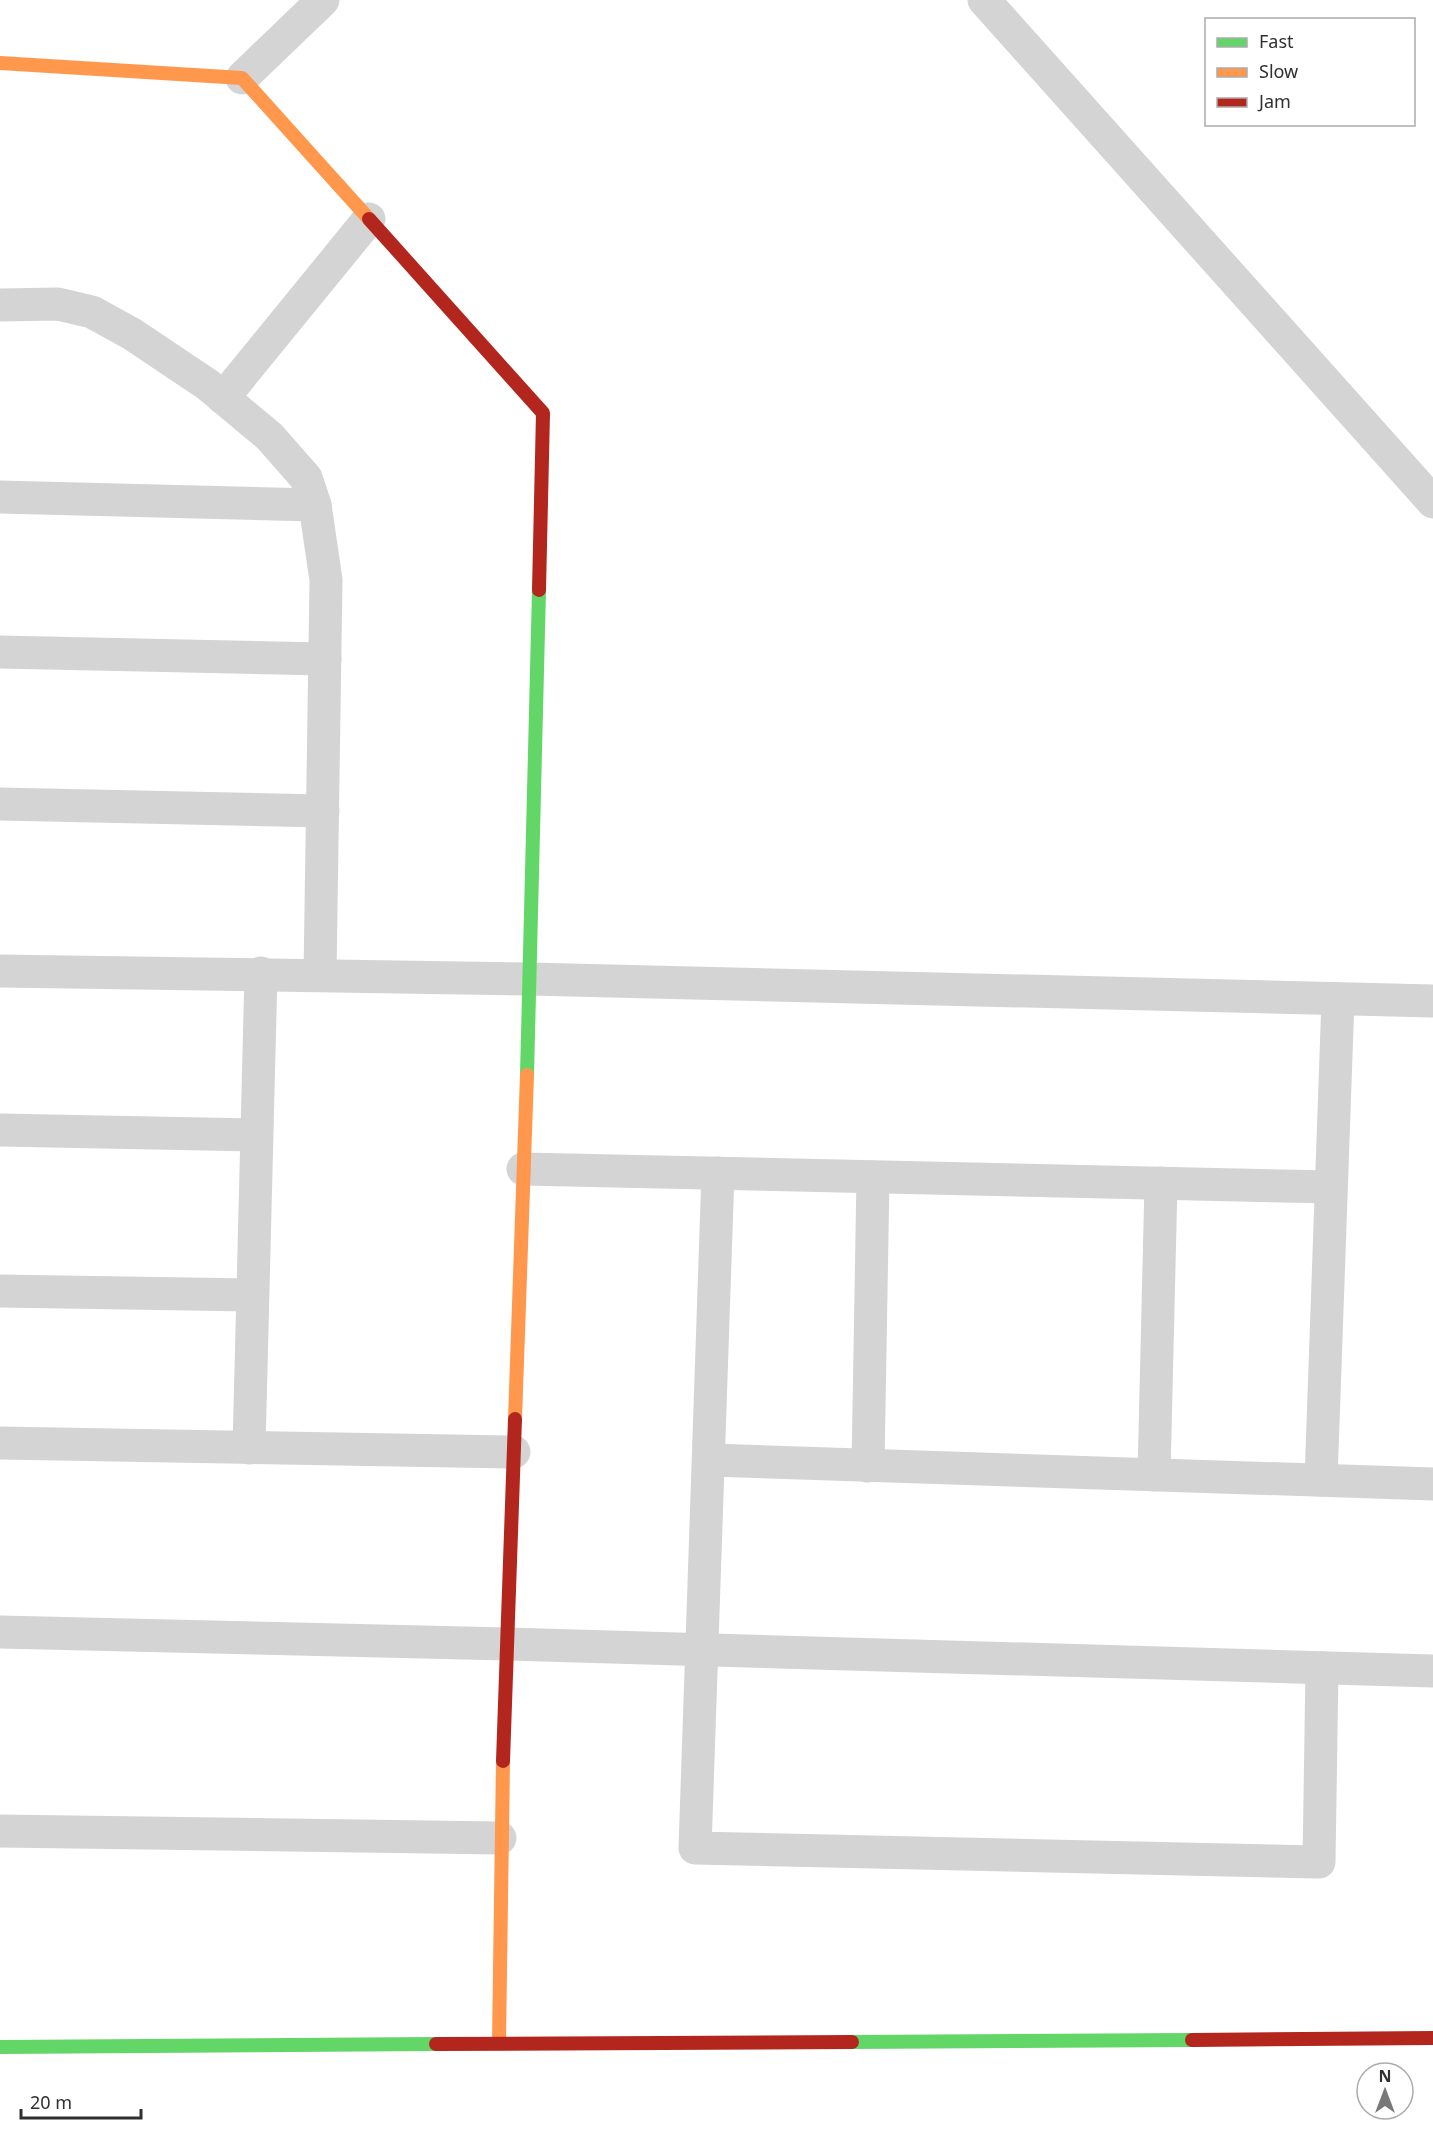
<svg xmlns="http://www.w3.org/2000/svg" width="1433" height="2139" font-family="'Noto Sans',sans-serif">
<rect width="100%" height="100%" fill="#fff"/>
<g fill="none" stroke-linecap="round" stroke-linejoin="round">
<g stroke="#d4d4d4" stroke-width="33">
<polyline points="984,0 1433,502"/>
<polyline points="242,78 323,0"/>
<polyline points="0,305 58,304 92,312 132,334 208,385 270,437 306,478 315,505 326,580 320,975"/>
<polyline points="223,398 369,219"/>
<polyline points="0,497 315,505"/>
<polyline points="0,652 325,659"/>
<polyline points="0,804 323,811"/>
<polyline points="0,971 530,979 1433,1001"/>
<polyline points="0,1130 256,1135"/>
<polyline points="523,1169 1331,1187"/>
<polyline points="718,1173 695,1848 1319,1862 1322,1668"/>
<polyline points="0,1291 252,1295"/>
<polyline points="0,1443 514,1452"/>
<polyline points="249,1448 261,973"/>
<polyline points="709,1460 1433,1484"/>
<polyline points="868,1466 873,1177"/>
<polyline points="1154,1475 1161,1183"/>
<polyline points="1321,1480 1338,999"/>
<polyline points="0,1632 507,1644 1433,1671"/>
<polyline points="0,1831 500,1838"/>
</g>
<g stroke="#63d668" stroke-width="14">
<polyline points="527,1075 539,590"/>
<polyline points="852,2042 1192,2040"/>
<polyline points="0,2047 436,2044"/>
</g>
<g stroke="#ff974d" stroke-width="14">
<polyline points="0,63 242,78 369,219"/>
<polyline points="515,1419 527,1075"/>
<polyline points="499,2042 503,1761"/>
</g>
<g stroke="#b3261e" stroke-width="14">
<polyline points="369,219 543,413 539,590"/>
<polyline points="503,1761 515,1419"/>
<polyline points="1192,2040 1433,2038"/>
<polyline points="436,2044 852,2042"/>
</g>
</g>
<rect x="1205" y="18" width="210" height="108" fill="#ffffff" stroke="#acacac" stroke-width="1.5"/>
<rect x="1217" y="38" width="30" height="9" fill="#63d668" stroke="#acacac" stroke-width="1.5"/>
<text x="1259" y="48" font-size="18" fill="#303030">Fast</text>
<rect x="1217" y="68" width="30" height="9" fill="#ff974d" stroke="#acacac" stroke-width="1.5"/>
<text x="1259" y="78" font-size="18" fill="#303030">Slow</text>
<rect x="1217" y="98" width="30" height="9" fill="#b3261e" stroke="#acacac" stroke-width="1.5"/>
<text x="1259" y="108" font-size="18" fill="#303030">Jam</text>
<g transform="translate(1385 2091)"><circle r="28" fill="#ffffff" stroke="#acacac" stroke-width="1.5"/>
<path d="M0-4.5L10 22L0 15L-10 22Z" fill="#787878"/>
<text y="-9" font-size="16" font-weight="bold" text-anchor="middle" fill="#303030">N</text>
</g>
<path d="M21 2109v9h120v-9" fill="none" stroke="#303030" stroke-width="3"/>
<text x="30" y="2109" font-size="18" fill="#303030" stroke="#ffffff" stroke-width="4.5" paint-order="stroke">20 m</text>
</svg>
